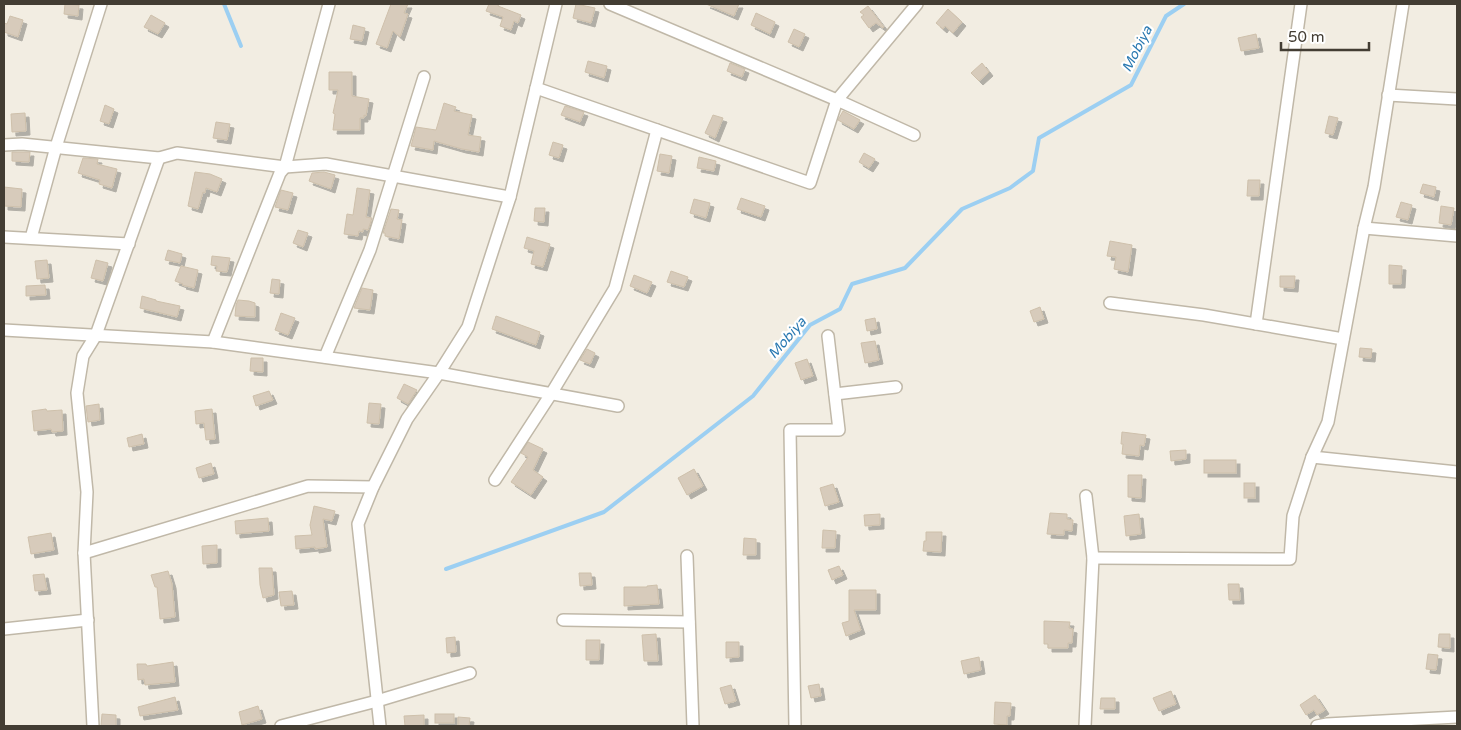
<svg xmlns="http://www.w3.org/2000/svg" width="1461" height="730" font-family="'Varela Round',sans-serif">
<defs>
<filter id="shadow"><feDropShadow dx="4" dy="4" stdDeviation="0" flood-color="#0004"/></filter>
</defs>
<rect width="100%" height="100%" fill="#f2ede2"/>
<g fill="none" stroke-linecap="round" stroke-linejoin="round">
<g stroke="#9ccff2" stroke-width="4">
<polyline points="224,4 241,46"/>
<polyline points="446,569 604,512 753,396 810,325 840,309 852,284 905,268 962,209 1010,188 1033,171 1039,138 1131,85 1166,16 1184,4"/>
</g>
</g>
<g fill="#d7cbbb" stroke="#cec0ab" filter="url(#shadow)">
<polygon points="65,4 79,5 78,16 64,14"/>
<polygon points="391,4 408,4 404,13 408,14 400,37 393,31 387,48 376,44"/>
<polygon points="489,4 499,4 498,6 521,15 518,23 514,21 511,30 500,26 503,17 486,11"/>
<polygon points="576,4 595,8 591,23 573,18"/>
<polygon points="706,4 739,4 734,16"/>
<polygon points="868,6 884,27 883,28 876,23 869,28 861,17 864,15 860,12"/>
<polygon points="948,9 962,22 953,33 945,26 943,29 936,23"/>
<polygon points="756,13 775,22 770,34 751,25"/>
<polygon points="151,15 165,23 158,34 144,27"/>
<polygon points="10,16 23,20 18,37 4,32 4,23 7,24"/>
<polygon points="353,25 365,28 362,41 350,39"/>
<polygon points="794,29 805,34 799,47 788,42"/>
<polygon points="1256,34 1259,48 1241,51 1238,38"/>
<polygon points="588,61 607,66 604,78 585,72"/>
<polygon points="730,63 745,69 742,77 727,71"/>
<polygon points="982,63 989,72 979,81 971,73"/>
<polygon points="329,72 352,72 352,96 369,99 366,116 364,115 364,118 360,118 360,130 333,130 335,114 333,113 338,90 329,90"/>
<polygon points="444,103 456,107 454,111 472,115 468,135 481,137 479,152 462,149 434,141 433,150 411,146 416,127 436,130"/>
<polygon points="105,105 114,109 109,124 100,121"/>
<polygon points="565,106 584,112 580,122 561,115"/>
<polygon points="843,111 860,120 854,129 838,120"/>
<polygon points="25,113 26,131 12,132 11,114"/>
<polygon points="713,115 723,118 715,138 705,133"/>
<polygon points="1329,116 1338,118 1333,135 1325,133"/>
<polygon points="216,122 230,124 227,140 213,138"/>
<polygon points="553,142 563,145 559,158 549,155"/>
<polygon points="12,152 30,152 29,162 12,161"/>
<polygon points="864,153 875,159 869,168 859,162"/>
<polygon points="660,154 672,156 669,173 657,171"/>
<polygon points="699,157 716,161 714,171 697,168"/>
<polygon points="83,158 98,159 97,164 117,169 112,188 99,184 100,180 78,173"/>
<polygon points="195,172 210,174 222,179 217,192 206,188 205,193 203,192 198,209 188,206"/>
<polygon points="324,172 335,175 331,189 309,181 312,173"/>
<polygon points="1248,180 1260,180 1259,196 1247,196"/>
<polygon points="1423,184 1436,187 1434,197 1420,193"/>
<polygon points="4,187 22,189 21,207 4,206"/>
<polygon points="357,188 370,190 366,217 372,218 368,230 363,229 363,232 359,231 358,236 344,234 347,214 353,215"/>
<polygon points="281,190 293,193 288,210 275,207"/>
<polygon points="741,198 765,206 761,217 737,209"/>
<polygon points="694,199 710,203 706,218 690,213"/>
<polygon points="1401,202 1412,205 1408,220 1396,217"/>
<polygon points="1441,206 1454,208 1451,225 1439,223"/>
<polygon points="535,208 545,208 544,222 534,221"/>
<polygon points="391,209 399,210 397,219 402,220 399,239 385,236 385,233 383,233"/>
<polygon points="298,230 308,233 303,247 293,243"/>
<polygon points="527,237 550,244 543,267 531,264 534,251 524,248"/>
<polygon points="1110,241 1132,245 1128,272 1114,269 1116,257 1107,256"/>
<polygon points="168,250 182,254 180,263 165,260"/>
<polygon points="212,256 230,258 227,272 216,271 217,266 211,265"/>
<polygon points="47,260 49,278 37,279 35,261"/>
<polygon points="96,260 108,263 103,281 91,278"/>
<polygon points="1389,265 1402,266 1401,284 1389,284"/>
<polygon points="181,266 198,270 194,288 182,285 183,284 175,281"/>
<polygon points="671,271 688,277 684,287 667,282"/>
<polygon points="634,275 652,282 647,293 630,286"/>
<polygon points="1280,276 1295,276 1294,288 1280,287"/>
<polygon points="272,279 280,280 279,294 270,293"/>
<polygon points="45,285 46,295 26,296 26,286"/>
<polygon points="362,288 373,290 370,310 354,308"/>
<polygon points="142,296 156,300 156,301 180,306 177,317 140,308"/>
<polygon points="238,300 249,301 255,303 255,317 235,316 236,305"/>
<polygon points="1040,307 1044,319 1034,322 1030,311"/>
<polygon points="281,313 295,318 288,335 275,330"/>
<polygon points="496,316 540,332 536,345 492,329"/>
<polygon points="875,318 877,329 867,331 865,320"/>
<polygon points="875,341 879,360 865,363 861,343"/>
<polygon points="1360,348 1372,349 1371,358 1359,357"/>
<polygon points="587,349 595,353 590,364 580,360"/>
<polygon points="251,358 263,358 263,372 250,371"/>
<polygon points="807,359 813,376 801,380 795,363"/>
<polygon points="404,384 417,390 408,404 397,398"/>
<polygon points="269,391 273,400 256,406 253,396"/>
<polygon points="369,403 381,404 379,424 367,423"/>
<polygon points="99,404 100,420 88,422 86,406"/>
<polygon points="46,409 47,411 62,410 63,431 52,432 51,429 34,431 32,411"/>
<polygon points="212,409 215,439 206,440 204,423 196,424 195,411"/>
<polygon points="1122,432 1146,435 1144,446 1140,445 1139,456 1122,454 1123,444 1121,444"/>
<polygon points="142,434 144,444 129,447 127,438"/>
<polygon points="528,442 543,449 533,470 543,477 531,495 511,482 528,457 521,453"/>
<polygon points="1186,450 1186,459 1171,461 1170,451"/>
<rect x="1204" y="460" width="32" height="13"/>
<polygon points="211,463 214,474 199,478 196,468"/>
<polygon points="694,469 703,486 687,495 678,478"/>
<polygon points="1128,475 1142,475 1141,498 1128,497"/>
<rect x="1244" y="483" width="11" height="15"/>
<polygon points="833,484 839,502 825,506 820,488"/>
<polygon points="314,506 335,511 332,521 323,519 327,547 315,549 315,547 296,549 295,536 312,535 310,525"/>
<polygon points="1050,513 1067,514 1067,519 1073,520 1072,531 1064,530 1064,535 1047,534"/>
<polygon points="880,514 880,525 865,526 864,515"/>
<polygon points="1139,514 1141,534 1126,536 1124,516"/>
<polygon points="268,518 269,531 236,534 235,521"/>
<polygon points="823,530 836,531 835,548 822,548"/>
<polygon points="926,532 942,532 941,552 923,551 924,541 926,541"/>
<polygon points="51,533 54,550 31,554 28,537"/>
<polygon points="744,538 756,539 756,555 743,555"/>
<polygon points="217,545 217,563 203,564 202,546"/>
<polygon points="839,566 843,575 832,580 828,570"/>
<polygon points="259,568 272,568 274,595 263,598 260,585"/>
<polygon points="168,571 172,584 175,617 160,619 157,587 155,587 151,575"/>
<polygon points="579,573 591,573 592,585 580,586"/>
<polygon points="44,574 47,590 35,591 33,575"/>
<polygon points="1228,584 1239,584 1240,600 1229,600"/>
<polygon points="657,585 659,604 624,606 624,587 647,587 647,586"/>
<polygon points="849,590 876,590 876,610 854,610 861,630 846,636 842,623 849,621"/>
<polygon points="292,591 294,605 281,606 279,592"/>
<polygon points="1044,621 1070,622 1069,628 1073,629 1072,643 1068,643 1068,648 1048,648 1048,644 1044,644"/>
<polygon points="656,634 658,661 644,661 642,635"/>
<polygon points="1439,634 1450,634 1450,648 1438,647"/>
<polygon points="455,637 456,652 447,653 446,638"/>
<polygon points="586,640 600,640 599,660 586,660"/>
<polygon points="726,642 739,642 739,657 726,658"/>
<polygon points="1428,654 1438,655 1436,670 1426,669"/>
<polygon points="979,657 981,670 964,674 961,661"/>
<polygon points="173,662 175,682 145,685 144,679 138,680 137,664 146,664 147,666"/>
<polygon points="819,684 821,696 811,698 808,686"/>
<polygon points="731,685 736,701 725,704 720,688"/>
<polygon points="1171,691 1176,704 1159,711 1153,698"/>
<polygon points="1315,695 1325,710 1317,715 1314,710 1306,715 1300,705"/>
<polygon points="175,697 178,710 140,716 138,707"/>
<polygon points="1101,698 1115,698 1115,709 1100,709"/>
<polygon points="995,702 1011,703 1010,716 1007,716 1007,725 994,724"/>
<polygon points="258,706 262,719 242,725 239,712"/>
<polygon points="102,714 116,715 116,726 101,726"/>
<rect x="435" y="714" width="19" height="9"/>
<polygon points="424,715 424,726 405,726 404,716"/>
<polygon points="458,717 470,718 469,726 458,726"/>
</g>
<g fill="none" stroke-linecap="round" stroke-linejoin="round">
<g stroke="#c0b8a8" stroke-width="14">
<g id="street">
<polyline points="610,4 837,100 914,135"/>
<polyline points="536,88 810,183 837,100 917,4"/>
<polyline points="1388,95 1457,99"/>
<polyline points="4,145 22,144 159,158 177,153 285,167 326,164 510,197"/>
<polyline points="1364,228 1457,236"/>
<polyline points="4,237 129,244"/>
<polyline points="31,238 56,147 101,4"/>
<polyline points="1110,303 1204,315 1343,339"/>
<polyline points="1256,324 1301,4"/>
<polyline points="4,330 213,342 439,373 618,406"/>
<polyline points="213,342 280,173 285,167 329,4"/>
<polyline points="325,357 370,250 424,77"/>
<polyline points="835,394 896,387"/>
<polyline points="1312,457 1457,472"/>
<polyline points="495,480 551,394 615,288 657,130"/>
<polyline points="84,553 308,486 373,487"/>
<polyline points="687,556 693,726"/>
<polyline points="1093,558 1290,559 1293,516 1312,457 1328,422 1364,228 1374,187 1403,4"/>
<polyline points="563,620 689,622"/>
<polyline points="4,629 88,620"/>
<polyline points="93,726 84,553 87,492 77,393 83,356 96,335 159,158"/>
<polyline points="281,726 377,701 470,673"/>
<polyline points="380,726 358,524 373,487 407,419 439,373 468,327 510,197 556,4"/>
<polyline points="795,726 790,430 839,430 828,336"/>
<polyline points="1085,726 1093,558 1086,496"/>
<polyline points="1317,726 1327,724 1457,717"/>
</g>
</g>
<use href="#street" stroke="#fff" stroke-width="11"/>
</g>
<g text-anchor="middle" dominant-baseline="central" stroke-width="4.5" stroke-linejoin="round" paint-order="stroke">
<g font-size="14" font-style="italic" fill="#2a79b1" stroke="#fff">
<text transform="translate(1137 49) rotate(-63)">Mobiya</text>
<text transform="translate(787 338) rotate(-49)">Mobiya</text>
</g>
</g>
<rect width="1461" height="730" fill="none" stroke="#433d33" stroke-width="10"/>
<path d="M1281 42v8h88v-8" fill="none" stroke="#433d33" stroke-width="2.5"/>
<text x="1288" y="42" font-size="15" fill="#433d33" stroke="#ffffff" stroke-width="4" paint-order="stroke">50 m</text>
</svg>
